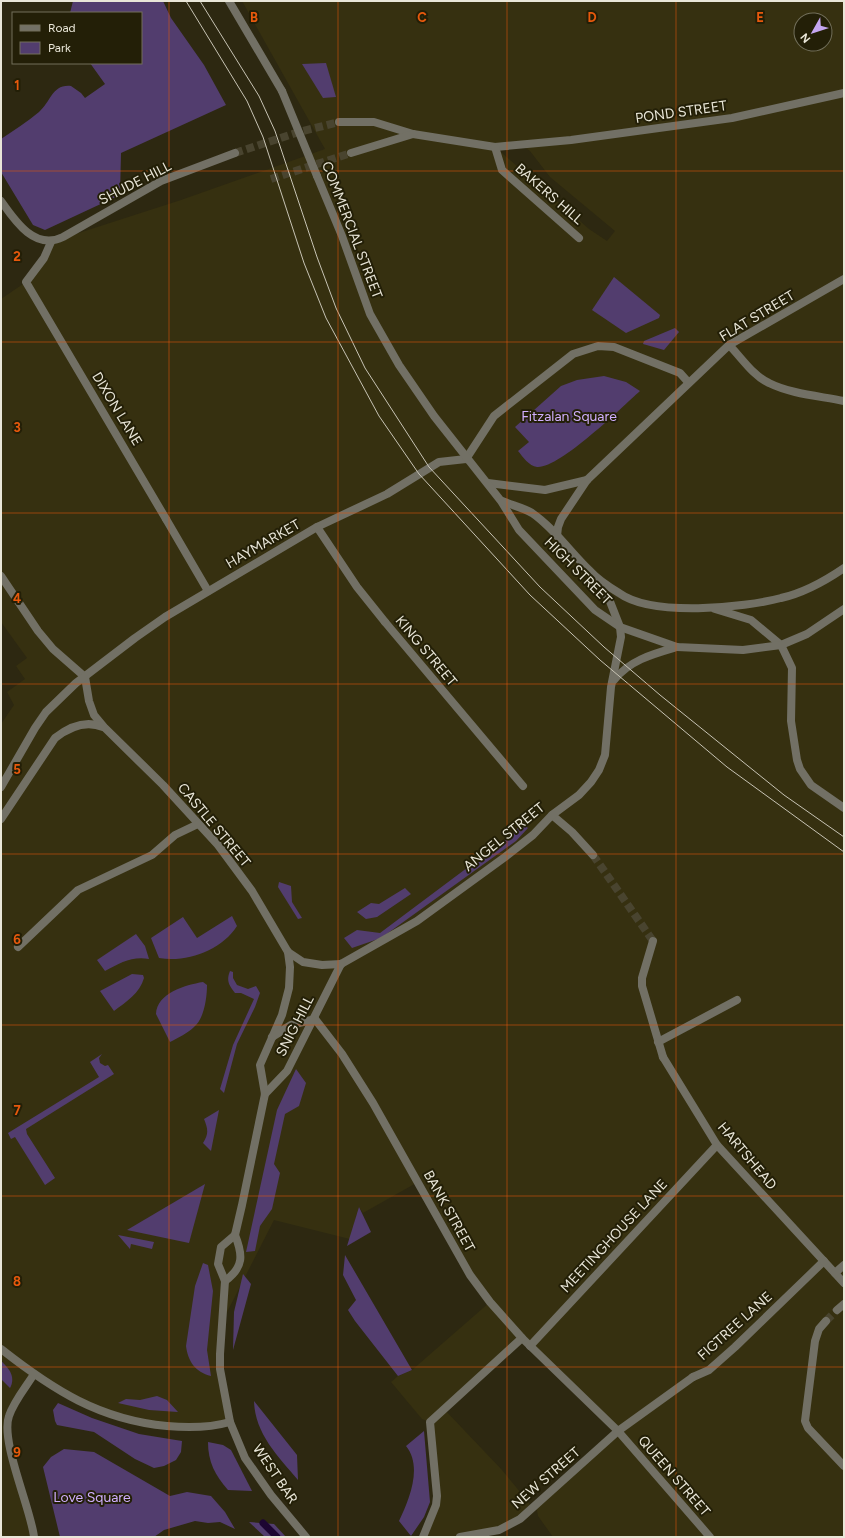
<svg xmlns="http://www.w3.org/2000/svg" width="845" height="1538" font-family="Figtree,sans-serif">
<rect width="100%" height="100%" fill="#2d2811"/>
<path fill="#363010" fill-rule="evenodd" d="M242,1H844V1537H553L538,1516L536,1505L618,1431L522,1338L444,1409L502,1470L533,1508L499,1530L460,1537H423L436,1505L430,1422L422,1419L391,1382L398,1376L412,1370L490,1302L418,1182L363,1213L359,1207L350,1239L274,1220L221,1324L220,1354L230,1422L192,1428L102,1412L35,1374L21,1393L8,1429L34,1537H1V724L14,705L7,692L25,679L16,666L27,658L1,622V299L26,282L51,242L181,200L325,149ZM801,20H825V44H801ZM520,144L530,151L550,177L615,231L607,241L589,229L495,147Z"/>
<g fill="#523d6e">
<path d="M73,1H163L171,18L204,65L226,105L121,153L120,195L45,230L33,225L1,172V139C14,130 27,122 39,112C51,102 52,84 71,86L81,93L85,98L105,84L90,63H141V13H70Z"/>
<polygon points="326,63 336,97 323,98 302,64"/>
<polygon points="614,277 660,315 659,318 626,333 592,310"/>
<polygon points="675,328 679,332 664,350 643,344 644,341"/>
<path d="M604,376L626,382L640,391C621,408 559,469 537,467C529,466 523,457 518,451L529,442L515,427L561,386L577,380Z"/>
<polygon points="522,823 528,828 516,841 381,938 352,948 344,938 357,930 380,933 511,835"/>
<polygon points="279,882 291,886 292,902 302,918 298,919 278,887"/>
<polygon points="405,888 411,894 377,917 366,919 357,912 371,903 379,904"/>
<path d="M232,916L237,926C222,950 187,963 159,958L151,938L183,917L197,938Z"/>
<path d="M136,934L145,946L149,959C132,956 120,963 105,971L97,960Z"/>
<path d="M230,971L233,972V978L237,985L248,989L256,986L260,993L255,1007L237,1044L224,1093L220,1089L233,1045L254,999L241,993H235C229,985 226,981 230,971Z"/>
<path d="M132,974L143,975L144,978C140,993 126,1002 114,1011L100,991Z"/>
<path d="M203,982L207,985C207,998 204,1019 194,1027C188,1033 178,1038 170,1042L156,1014C157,993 185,985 203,982Z"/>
<polygon points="102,1054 99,1058 100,1063 105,1066 108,1065 114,1074 26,1129 27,1134 55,1178 45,1185 15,1137 11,1139 8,1133 99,1077 90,1062"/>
<polygon points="296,1069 306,1083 299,1106 285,1114 274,1164 280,1173 272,1209 260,1226 255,1251 246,1252 277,1110"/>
<path d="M219,1110L211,1151L203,1143C209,1134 208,1129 204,1119Z"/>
<polygon points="205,1184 189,1243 127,1230"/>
<polygon points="359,1207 371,1232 347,1246"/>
<polygon points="118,1235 154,1242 152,1249 131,1244 130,1249"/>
<polygon points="345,1255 412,1370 398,1376 355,1321 348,1310 356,1300 343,1275"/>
<path d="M203,1263L208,1265L213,1291L207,1350L211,1376C195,1372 188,1361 186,1346L195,1286Z"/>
<polygon points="243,1274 251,1284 233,1350 234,1312"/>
<path d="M1,1361C9,1368 16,1377 10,1388L1,1379Z"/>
<polygon points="157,1396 167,1400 178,1412 149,1410 118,1403 126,1399 140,1400"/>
<path d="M254,1401L297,1455L298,1480C278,1456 255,1434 254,1401Z"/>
<polygon points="58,1403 92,1418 139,1434 182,1441 181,1452 176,1460 164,1466 154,1468 135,1459 94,1432 57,1425 55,1421 53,1410"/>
<path d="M424,1431L430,1502L424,1517L411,1536L399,1521C409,1500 423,1467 406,1446Z"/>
<path d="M208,1442L223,1445L231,1450L252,1491L228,1490C215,1475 208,1462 208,1442Z"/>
<polygon points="64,1449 94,1452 170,1496 187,1492 211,1496 225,1512 235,1529 220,1522 208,1523 195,1521 164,1530 154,1537 60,1537 43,1467 51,1457"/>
<polygon points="249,1522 274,1524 286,1537 265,1537"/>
</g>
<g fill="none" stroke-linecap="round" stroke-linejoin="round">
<polyline stroke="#1d0532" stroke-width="7" points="263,1523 277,1537"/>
<polyline stroke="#49442f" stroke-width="8" stroke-dasharray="8 4" stroke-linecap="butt" points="593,855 653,941"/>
<g stroke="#49442f" stroke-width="8" stroke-dasharray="8 4" stroke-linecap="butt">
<polyline points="235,153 299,132 339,122"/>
<polyline points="271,179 351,153"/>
<polyline points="826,1321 837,1310"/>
</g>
<g stroke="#727065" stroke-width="8">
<polyline points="466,459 494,416 573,354 598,346 614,347 680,373 688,382"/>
<polyline points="166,519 208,591"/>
<polyline points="1,576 38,631 53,649 85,677"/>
<polyline points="385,622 523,786"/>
<polyline points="552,815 572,832 593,855"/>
<polyline points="653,941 642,978 642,986 663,1057"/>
<polyline points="658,1042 737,1000"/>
<polyline points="693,1377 709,1370 735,1347 824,1261"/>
</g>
<g stroke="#727065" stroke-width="8">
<polyline points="339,122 374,122 413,134 495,147 571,140 732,118 844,93"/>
<polyline points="495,147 502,170 579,238"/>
<polyline points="351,153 413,134"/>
<path d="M1,201C15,221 35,251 63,237L161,181L235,153"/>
<polyline points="51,242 44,258 26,282 166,519"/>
<path d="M729,345C741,357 753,376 769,383C791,394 820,396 844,401"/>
<polyline points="488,483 545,490 587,480"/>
<polyline points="317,527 357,587 385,622"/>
<polyline points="557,536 558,527 561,519 587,480 729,345 844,279"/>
<polyline points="715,609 751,620 781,645 792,668 791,721 797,760 800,769 811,785 844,808"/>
<polyline points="85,677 89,701 94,715 104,727 163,785 218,845 252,891 288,952 303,962 322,965 341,964"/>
<path d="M614,680C630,660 653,654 677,647"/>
<polyline points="1,787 35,728 46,712 76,683 135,638 165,617 317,527 387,494 439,462 466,459"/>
<path d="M1,819L55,738C69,727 86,720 103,727"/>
<polyline points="18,947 78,890 152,855 175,835 198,824"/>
<polyline points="288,952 290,967 289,988 282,1015 260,1065 265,1094 242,1205 235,1235 221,1247 218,1264 225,1281 220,1354 220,1369 230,1422 245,1458 271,1495 306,1537"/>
<polyline points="341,964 417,921 505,857 533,835 552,815 579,795 591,782 599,770 605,755 611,687 621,637 620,627 609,599 593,576"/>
<polyline points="315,1019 342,1054 373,1103 470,1275 490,1302 522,1338 618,1431 710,1537"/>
<polyline points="272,1037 291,1025 315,1019"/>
<polyline points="663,1057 717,1145 844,1283"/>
<polyline points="265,1094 287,1071 341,964"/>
<polyline points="835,1273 844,1265"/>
<path d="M225,1281C244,1267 243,1255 235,1235"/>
<polyline points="837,1310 844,1304"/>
<polyline points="826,1321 819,1329 815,1341 805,1421 808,1428 844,1466"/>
<polyline points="530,1346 717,1145"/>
<path d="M1,1349C53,1390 100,1420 167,1426C189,1428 209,1428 230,1422"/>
<path d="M34,1537C31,1509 0,1441 9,1416C14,1401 26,1387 34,1374"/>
<polyline points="423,1537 436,1505 437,1496 430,1422 522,1338"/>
<polyline points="460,1537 499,1530 520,1519 618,1431 693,1377"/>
</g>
<g stroke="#727065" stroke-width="8">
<polyline points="229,1 282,91"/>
<polyline points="317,176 342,236 370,314 399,365 434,416 501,501 519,530 595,610 620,627 677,647 743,650 781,645 807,634 844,609"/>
<path d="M502,501C511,505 524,508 532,513C554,528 571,553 590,571C598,580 609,587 619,593C652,617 743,608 781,598C803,593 825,581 844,568"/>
</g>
<g stroke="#c7c3b4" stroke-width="1">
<polyline points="186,1 247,101 263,137 304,263 326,318 379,416 419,474 530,595 600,660 727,767 844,852"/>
<polyline points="200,1 259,96 275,131 317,257 336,308 365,368 429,467 540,587 604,647 660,695 784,795 844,837"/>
</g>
<polyline stroke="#727065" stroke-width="8" points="282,91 317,176"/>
</g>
<path fill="none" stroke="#e8590c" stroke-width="1" stroke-opacity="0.55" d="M169,1V1537M338,1V1537M507,1V1537M676,1V1537M1,171H844M1,342H844M1,513H844M1,684H844M1,854H844M1,1025H844M1,1196H844M1,1367H844"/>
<g text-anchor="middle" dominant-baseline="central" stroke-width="4" stroke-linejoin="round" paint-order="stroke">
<g font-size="14" fill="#e9e6d8" stroke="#231f07">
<text transform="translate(681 112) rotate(-8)">POND STREET</text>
<text transform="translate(135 183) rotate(-27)">SHUDE HILL</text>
<text transform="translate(549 194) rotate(41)">BAKERS HILL</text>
<text transform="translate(352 230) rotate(69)">COMMERCIAL STREET</text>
<text transform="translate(757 316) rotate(-31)">FLAT STREET</text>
<text transform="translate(117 409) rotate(59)">DIXON LANE</text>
<text transform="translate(263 544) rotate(-30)">HAYMARKET</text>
<text transform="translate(578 571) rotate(45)">HIGH STREET</text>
<text transform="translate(426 651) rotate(50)">KING STREET</text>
<text transform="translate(214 825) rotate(50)">CASTLE STREET</text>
<text transform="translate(504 837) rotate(-39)">ANGEL STREET</text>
<text transform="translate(295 1026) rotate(-63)">SNIG HILL</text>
<text transform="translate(747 1156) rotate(50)">HARTSHEAD</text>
<text transform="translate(449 1211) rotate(61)">BANK STREET</text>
<text transform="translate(614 1236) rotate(-47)">MEETINGHOUSE LANE</text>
<text transform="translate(735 1326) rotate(-42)">FIGTREE LANE</text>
<text transform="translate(275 1474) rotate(56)">WEST BAR</text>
<text transform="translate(674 1476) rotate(49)">QUEEN STREET</text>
<text transform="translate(546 1478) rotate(-41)">NEW STREET</text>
</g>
<g font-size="14" fill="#d0affe" stroke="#231f07">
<text x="569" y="416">Fitzalan Square</text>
<text x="92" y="1497">Love Square</text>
</g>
</g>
<g font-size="13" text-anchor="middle" font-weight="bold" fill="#e8590c" stroke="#231f07" stroke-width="4" stroke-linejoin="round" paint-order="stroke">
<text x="254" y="22">B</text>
<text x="422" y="22">C</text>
<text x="592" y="22">D</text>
<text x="760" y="22">E</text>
<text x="17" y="90">1</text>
<text x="17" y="261">2</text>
<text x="17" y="432">3</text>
<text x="17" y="603">4</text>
<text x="17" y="774">5</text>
<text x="17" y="944">6</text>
<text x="17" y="1115">7</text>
<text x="17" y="1286">8</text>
<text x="17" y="1457">9</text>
</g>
<rect width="845" height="1538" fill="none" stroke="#e9e6d8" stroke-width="4"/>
<rect x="12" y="12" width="130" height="52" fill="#231f07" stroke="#726f5b"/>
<rect x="20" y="25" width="20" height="6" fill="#727065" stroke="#726f5b"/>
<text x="48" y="32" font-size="12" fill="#e9e6d8">Road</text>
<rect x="20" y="42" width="20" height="12" fill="#523d6e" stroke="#726f5b"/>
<text x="48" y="52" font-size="12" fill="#e9e6d8">Park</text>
<g transform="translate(813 32) rotate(231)"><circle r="19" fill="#231f07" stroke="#726f5b"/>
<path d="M0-3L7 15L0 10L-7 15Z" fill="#c5a6f1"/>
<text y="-6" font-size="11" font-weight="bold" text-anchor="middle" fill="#e9e6d8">N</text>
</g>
</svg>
